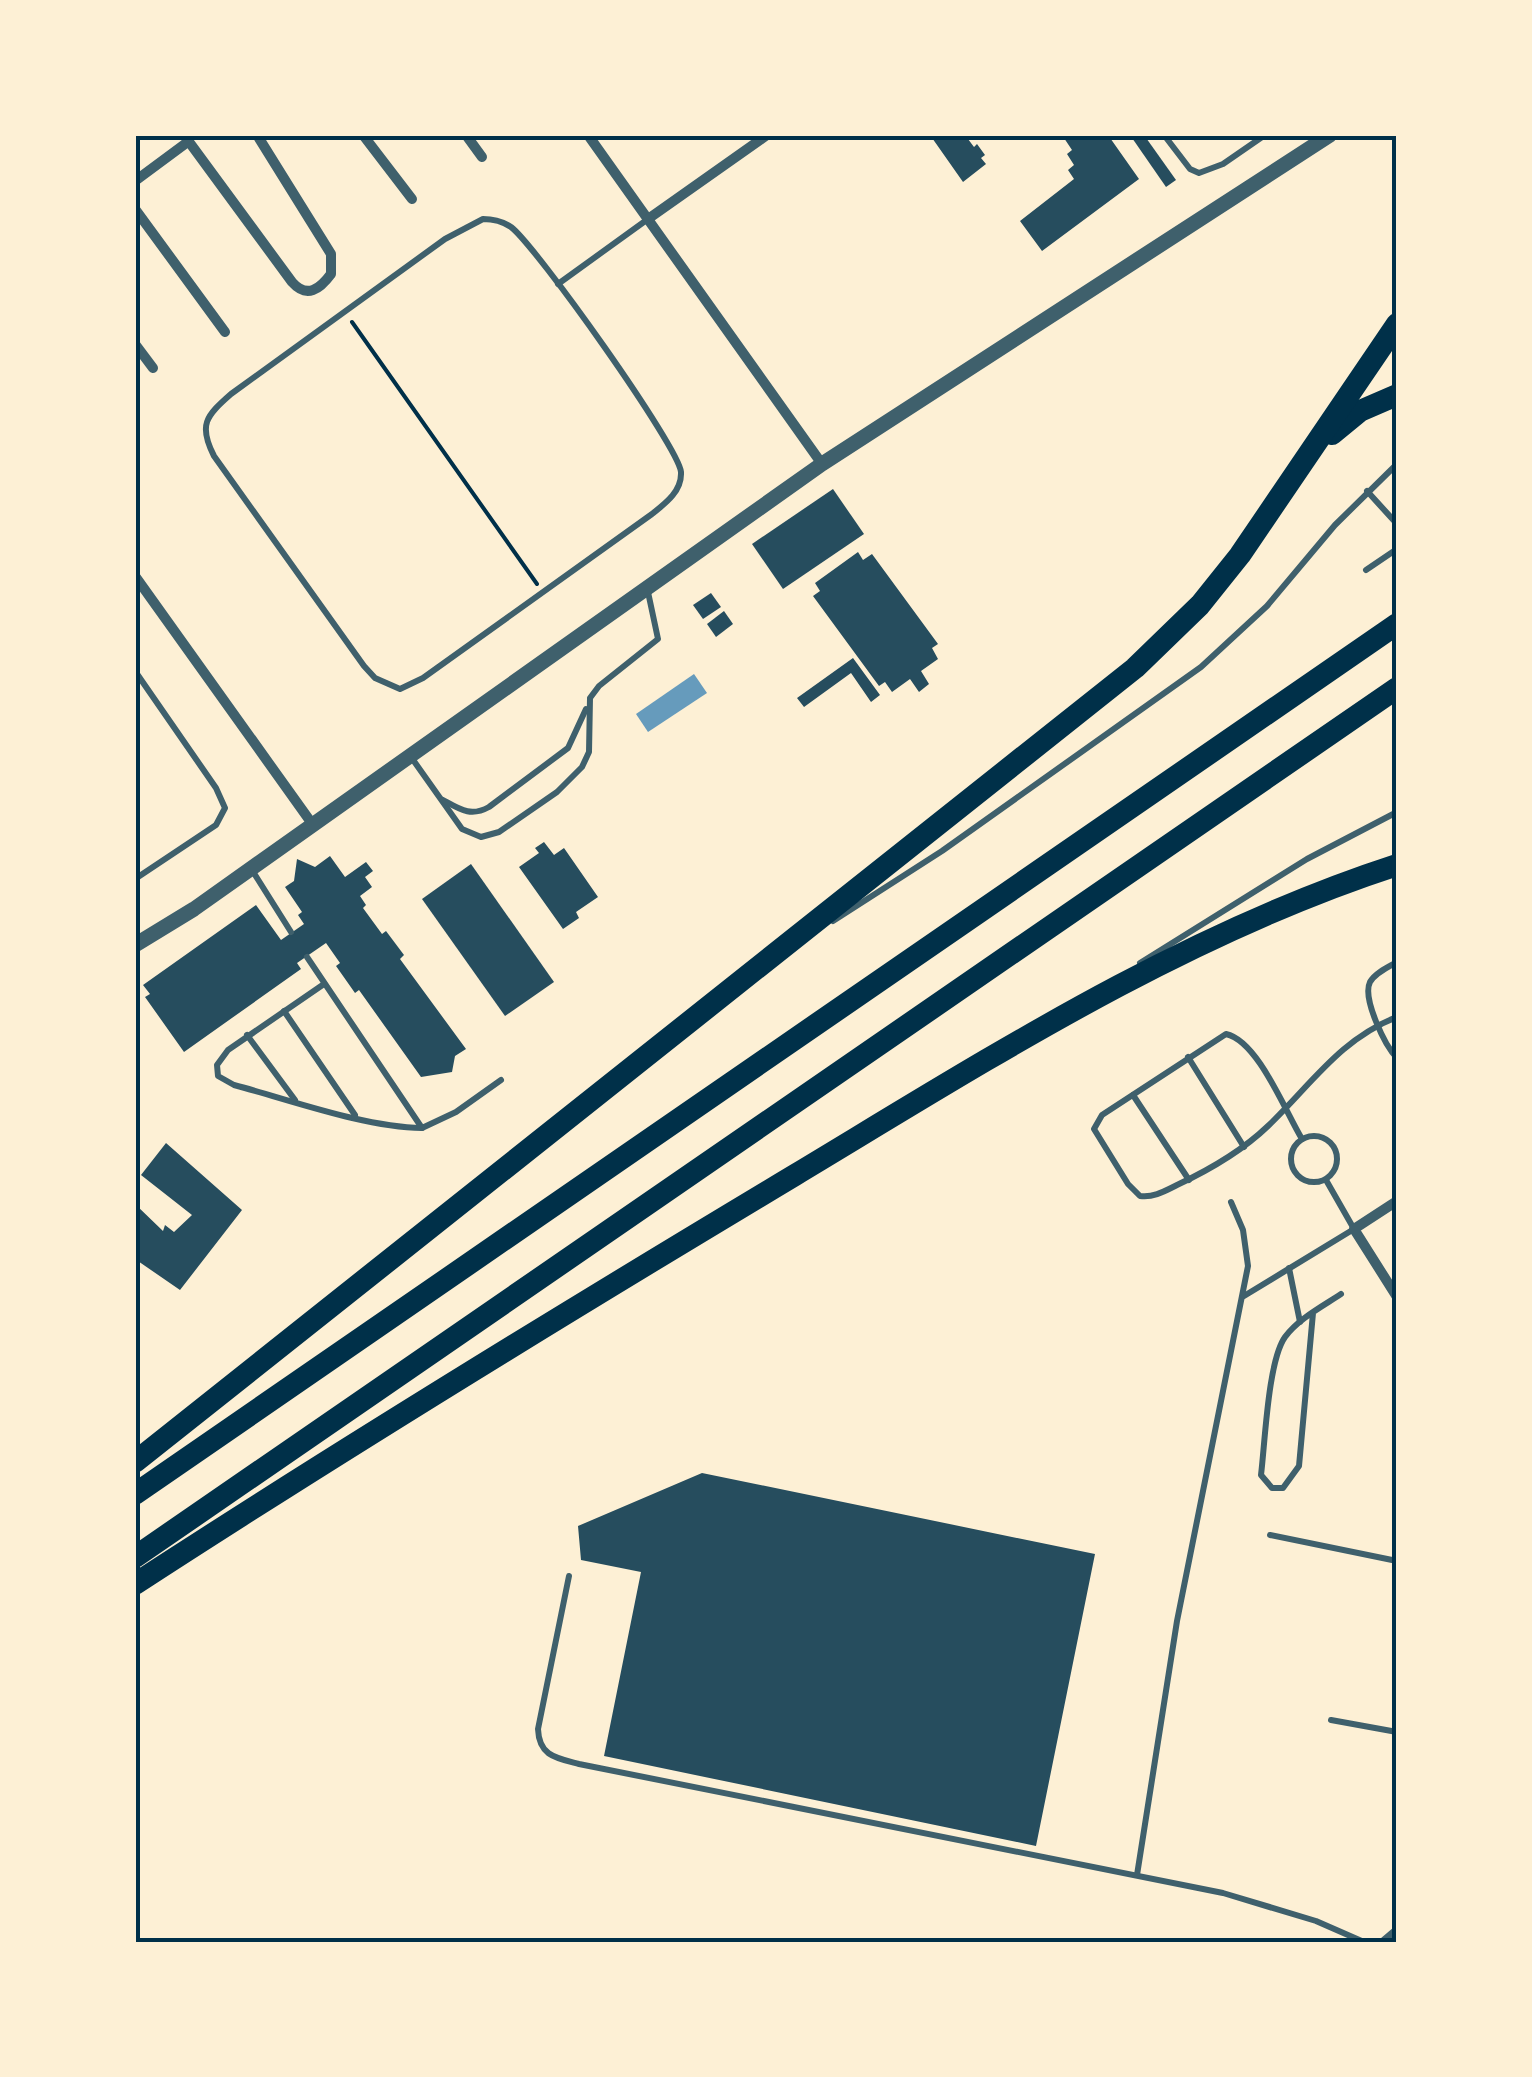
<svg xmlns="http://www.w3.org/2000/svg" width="1532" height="2077" font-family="Jost,sans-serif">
<rect width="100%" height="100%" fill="#fdf0d5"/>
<polygon fill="#669bbc" points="694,674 707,693 648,732 636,714"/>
<g fill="#264d5e">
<polygon points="930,135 965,135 974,147 977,144 985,155 981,158 986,164 963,182"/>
<polygon points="1062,135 1108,135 1139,179 1042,251 1020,221 1074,179 1068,170 1074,165 1067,154 1072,150"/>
<polygon points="1130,135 1144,135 1176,180 1166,187"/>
<polygon points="833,489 864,534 783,589 752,544"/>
<polygon points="858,552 863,560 872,554 938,644 932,648 938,659 921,671 929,684 919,692 910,679 892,692 885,682 879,686 813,596 820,591 815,583"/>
<polygon points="711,593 721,607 703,619 693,605"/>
<polygon points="724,611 733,624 716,637 707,624"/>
<polygon points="853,658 880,695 871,702 851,673 804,707 797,698"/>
<polygon points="544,842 554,855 564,848 598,897 576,912 579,918 563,929 519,867 539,853 535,848"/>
<polygon points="330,856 345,877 366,862 373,871 365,877 372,887 360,896 366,905 363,908 382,934 386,931 404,955 400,959 466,1049 455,1056 452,1072 421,1077 359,990 355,993 336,966 340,963 326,943 297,963 301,969 184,1052 145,997 150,994 143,985 256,905 281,940 304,924 298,915 302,912 285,887 294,881 297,859 315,867"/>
<polygon points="471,864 554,982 505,1016 422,899"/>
<polygon points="166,1143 242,1210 180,1290 135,1259 135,1204 163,1231 165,1225 174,1232 192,1215 141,1175"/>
<polygon points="702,1473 1095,1554 1036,1846 604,1756 641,1572 581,1560 578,1526"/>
</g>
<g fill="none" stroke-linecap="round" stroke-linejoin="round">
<polyline stroke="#003049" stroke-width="4" points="352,322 537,584"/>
<g stroke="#3f606c" stroke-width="6">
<polyline points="1164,135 1190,169 1199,173 1223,164 1265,135"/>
<path d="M483,219C494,219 502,221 511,227C536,246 679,447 681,472C682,491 666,503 652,514L423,678L400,689L375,678L364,666L214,456C198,425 206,416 231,394L445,239Z"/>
<polyline points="558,284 648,219"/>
<polyline points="1367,491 1397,524"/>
<polyline points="1366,570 1397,549"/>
<polyline points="135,671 216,788 225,808 216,825 135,879"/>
<polyline points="411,757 462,829 481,837 499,832 557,792 582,767 589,752 590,698 599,686 658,639 648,592"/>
<path d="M443,800C461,810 471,817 489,807L568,748L586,709"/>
<polyline points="252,870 291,932"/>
<polyline points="833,921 942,851 1201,667 1267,606 1335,525 1397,464"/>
<polyline points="307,957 422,1128 456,1112 501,1080"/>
<path d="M1397,962C1388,967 1375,973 1370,982C1362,998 1385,1046 1397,1058"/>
<polyline points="1140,963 1307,859 1397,812"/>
<path d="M324,984L228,1050L217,1065L218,1076L234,1085C291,1100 364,1127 422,1128"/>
<polyline points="284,1011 355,1115"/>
<polyline points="247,1035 295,1100"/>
<polyline points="1188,1057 1244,1147"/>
<polyline points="1133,1095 1189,1180"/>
<circle cx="1314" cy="1159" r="23"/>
<path d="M1302,1139C1285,1111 1258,1041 1226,1034L1102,1115L1094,1129L1128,1184L1140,1196C1153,1198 1165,1191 1177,1185C1209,1170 1242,1151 1268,1126C1310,1086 1340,1039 1397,1017"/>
<polyline points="1289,1268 1300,1322"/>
<polyline points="1244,1296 1354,1229 1326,1180"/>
<path d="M1313,1313L1299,1466L1283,1488H1272L1261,1475C1265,1443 1268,1361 1285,1337C1298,1319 1323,1306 1341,1294"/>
<polyline points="1270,1535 1397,1561"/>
<path d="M569,1576L538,1729C539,1756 556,1758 579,1764L1223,1893L1316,1921L1364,1942"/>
<polyline points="1331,1720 1397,1732"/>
<polyline points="1137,1875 1177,1621 1248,1266 1243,1230 1231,1202"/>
</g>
<g stroke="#3f606c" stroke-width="10">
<path d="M184,135L292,282C307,299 320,289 331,274V254L257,135"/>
<polyline points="363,135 412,199"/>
<polyline points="466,135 482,157"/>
<polyline points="588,135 822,464"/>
<polyline points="135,181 189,141"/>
<polyline points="135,209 225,332"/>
<polyline points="648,219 767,135"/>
<polyline points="135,344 153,368"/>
<polyline points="135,576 313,825"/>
<polyline points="1397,1201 1354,1229 1397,1297"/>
<polyline points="1384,1942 1397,1931"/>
</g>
<polyline stroke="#3f606c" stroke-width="15" points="135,945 194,909 822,464 1330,135"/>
<g stroke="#003049" stroke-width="22">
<polyline points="1332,434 1360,411 1397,395"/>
<polyline points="135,1462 1135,668 1200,605 1240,555 1397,324"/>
<polyline points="135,1494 1397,624"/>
<polyline points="135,1557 1397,688"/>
<path d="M135,1584C352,1443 573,1308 795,1175C988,1059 1181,935 1397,865"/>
</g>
</g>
<rect width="1532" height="2077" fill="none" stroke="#fdf0d5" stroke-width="275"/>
<rect x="138" y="138" width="1256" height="1802" fill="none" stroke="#003049" stroke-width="4"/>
</svg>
